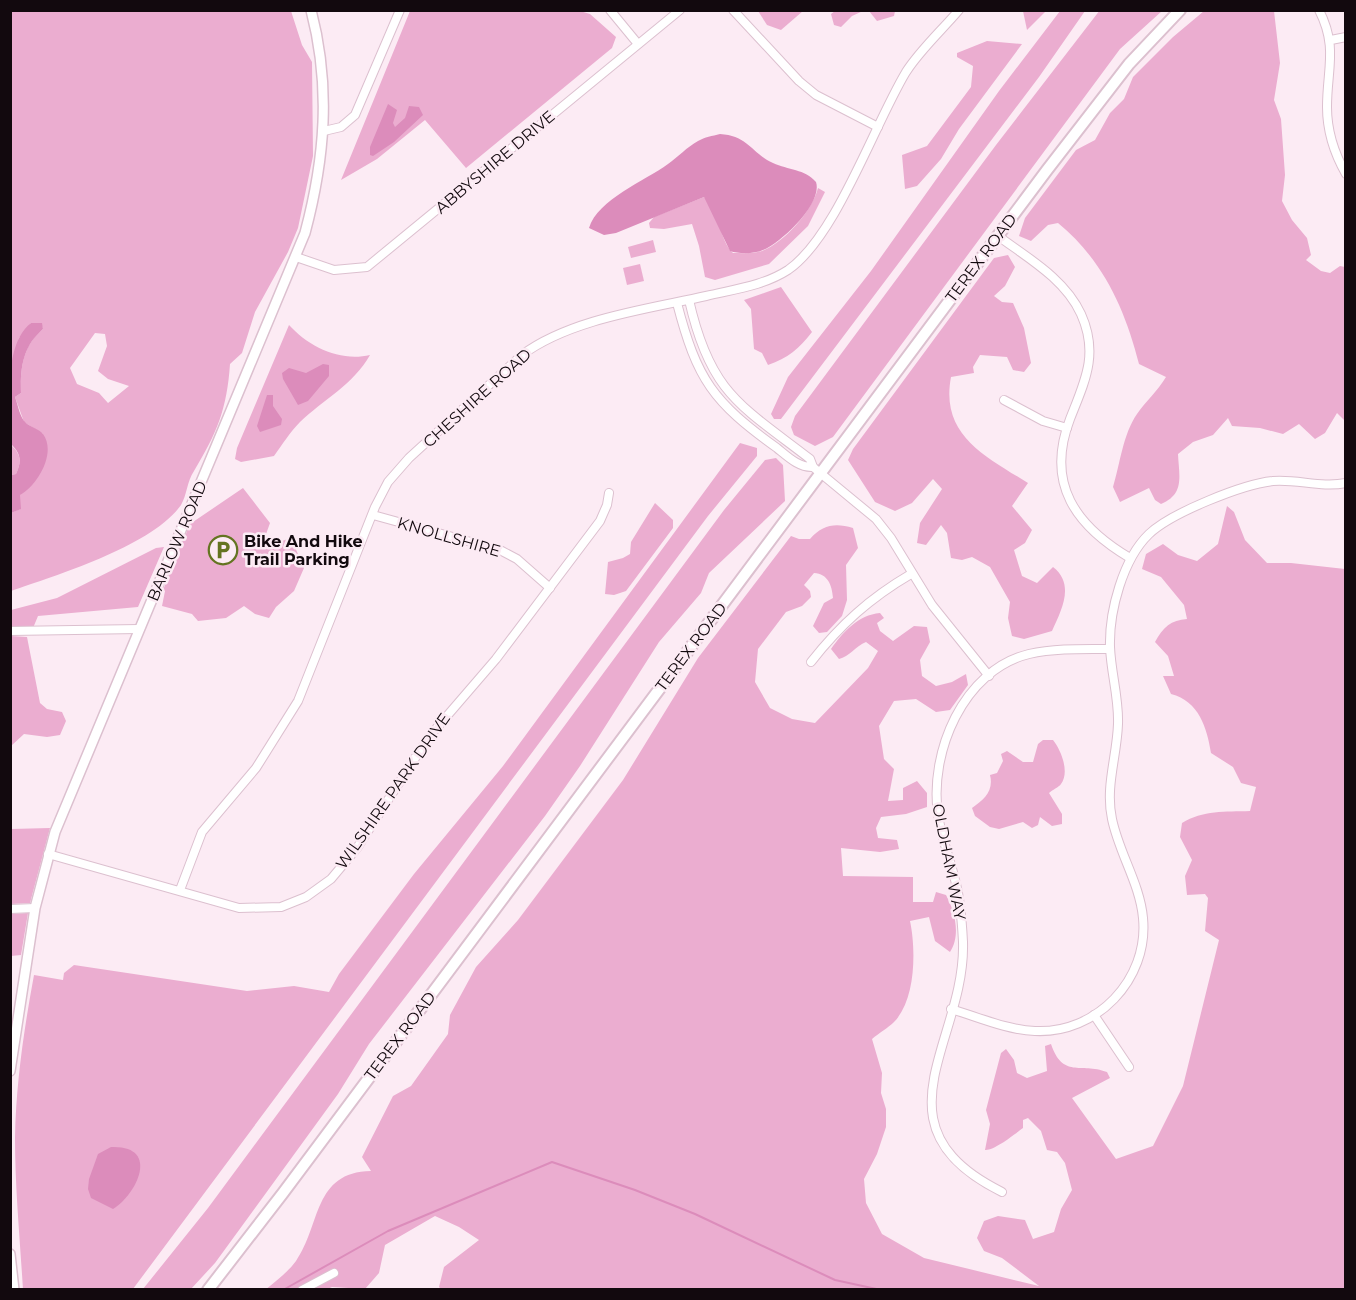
<svg xmlns="http://www.w3.org/2000/svg" width="1356" height="1300" font-family="Montserrat,sans-serif">
<rect width="100%" height="100%" fill="#fcebf4"/>
<g fill="#ebadd0" fill-rule="evenodd">
<polygon points="1100,10 1162,11 1120,49 833,437 815,446 794,435 791,427 795,416 996,145"/>
<path d="M11,11H291L302,45L312,62L313,156L298,228L288,252L255,312L242,353L230,364C227,409 217,433 194,471C187,481 187,495 181,505C152,546 57,575 11,591V513L20,509V495L43,434L24,422L15,397L21,393C20,368 23,345 43,329L41,323H31L19,338L11,370ZM95,333L105,334L107,346L98,371L108,379L129,386L108,403L99,393L77,384L70,368Z"/>
<polygon points="410,11 580,11 590,14 616,37 612,48 466,168 425,120 377,159 341,180"/>
<polygon points="758,11 803,11 781,30 767,25"/>
<polygon points="835,11 835,10 863,11 852,16 841,27 834,25 831,14"/>
<polygon points="869,11 895,11 894,16 877,21"/>
<polygon points="1023,11 1046,11 1027,30"/>
<polygon points="1060,11 1085,11 1039,77 781,419 774,419 771,414 788,377 871,271 999,91"/>
<path d="M1204,11H1274L1280,63L1274,100L1281,119L1285,175L1282,201L1292,220L1307,238L1311,255L1306,260L1321,271L1330,273L1340,266L1345,267V421L1337,413L1325,433L1315,439L1299,424L1283,434L1260,428L1232,426L1228,418L1213,435L1193,442L1178,454C1179,476 1185,494 1161,504L1155,500L1149,488L1120,502L1113,487C1120,464 1123,434 1137,414C1146,401 1157,392 1166,377L1139,364C1125,309 1103,260 1058,223L1048,225L1031,241L1019,236L1025,218L1076,150L1095,140L1110,113L1124,99L1133,77L1173,37Z"/>
<polygon points="987,41 1022,44 959,129 941,159 917,186 905,189 902,155 927,146 971,87 973,66 957,57 957,53"/>
<path d="M818,188L825,192L808,226L769,264L715,280L705,277L699,246L692,224L664,229L650,228L649,223L654,217L704,197C720,211 719,240 733,253C742,253 753,254 762,251C785,242 812,211 818,188Z"/>
<polygon points="653,240 656,252 631,258 628,247"/>
<path d="M1008,255L1015,267L1005,286L994,296L1002,302L1013,303L1024,328L1031,363L1024,372L1013,370L1007,357L980,355L973,367L974,373L951,377C940,435 985,456 1028,483L1012,506L1032,530L1025,543L1014,550L1022,576L1037,583L1053,567C1075,584 1062,609 1052,631L1024,639L1012,636L1008,618L1010,602L990,567L972,557L962,560L951,558L947,533L941,525L926,545L917,543L920,523L942,489L933,479L912,503L895,511L875,502L848,460L853,449L994,258Z"/>
<polygon points="640,264 644,281 627,285 623,268"/>
<path d="M781,287L812,332C799,349 788,358 768,365L762,353L754,349L751,309L744,300Z"/>
<path d="M289,325C309,347 340,362 370,355C354,384 323,400 300,422C290,432 282,445 274,456L241,462L235,459L237,448Z"/>
<path d="M740,443L757,448V456L708,516L133,1289L23,1290C20,1239 15,1188 15,1138C16,1083 24,1029 34,975L63,980L64,973L74,965L247,991L294,986L329,992L339,974L414,874L503,766Z"/>
<path d="M10,444C21,454 22,461 16,474L11,475Z"/>
<polygon points="776,458 783,465 785,501 709,573 701,593 659,642 580,766 545,816 369,1044 338,1094 215,1263 191,1289 143,1289 208,1208 724,510 765,460"/>
<polygon points="243,488 270,523 261,548 291,538 304,568 294,591 276,607 269,618 255,614 244,606 226,618 198,621 192,614 162,606 165,591 163,590 190,524"/>
<polygon points="655,503 673,520 673,528 626,591 614,595 605,594 608,562 623,558 630,554 631,542"/>
<path d="M1227,506L1234,512L1245,540L1267,563H1291L1345,569V1289H441L439,1287L444,1267L479,1240L459,1227L435,1216L385,1245L379,1273L365,1289L332,1287L325,1290H265C276,1281 288,1272 296,1261C321,1225 313,1172 371,1171L362,1157L393,1096L411,1086L448,1034L450,1015L476,967L518,920L623,780L698,658L791,536L799,539H810C823,524 836,523 853,528L858,548L846,565L847,600L842,616L827,632L819,633L813,626L824,603L833,598C832,585 828,574 814,573L804,585L810,591L811,597L802,606L786,612L758,649L755,682L770,708L792,719L815,723L868,668L878,651L866,642C856,646 849,657 839,659L831,649C843,632 858,615 880,613L884,618L877,623L880,631L893,641L914,626L927,627L930,642L920,660L922,676L936,686L952,682L966,674L968,685L950,710L936,712L916,699L894,701L879,726L884,759L894,769L888,801L903,800V788L917,781L927,793V807L906,814L881,817L876,828L878,838L897,840L899,849L880,852L841,848L843,876L913,877V902H933L936,892L946,895C955,912 961,935 950,952L935,941L929,917L910,921C916,949 916,1000 894,1022C888,1028 879,1033 872,1039L882,1073L881,1093L886,1109V1127L877,1154L864,1179L866,1203L882,1234L924,1258L1039,1286L1002,1258L984,1251L977,1238L984,1221L998,1216L1025,1220L1033,1239L1054,1232L1061,1209L1072,1190L1065,1163L1057,1152L1047,1150L1041,1131L1028,1118L1023,1120V1128C1015,1134 994,1151 985,1150L990,1124L986,1110L1001,1053L1006,1049L1014,1060L1017,1073L1027,1078L1047,1071L1045,1046L1051,1044C1063,1079 1080,1062 1107,1072L1110,1078L1072,1098L1116,1159L1153,1146L1183,1086L1219,940L1205,931L1208,898L1205,894L1187,895L1185,876L1192,860L1180,837L1182,823C1203,810 1225,812 1250,811L1256,787L1241,783L1233,767L1211,753C1207,728 1199,701 1171,694L1163,676H1174L1168,656L1155,642C1163,627 1171,620 1187,619L1184,605L1161,577L1142,569L1146,554L1163,544L1178,555L1197,561L1218,544Z"/>
<polygon points="164,547 138,607 38,616 33,628 11,629 11,610 57,598 156,548"/>
<polygon points="11,636 27,637 40,703 47,709 62,712 66,721 60,735 47,737 24,734 11,746"/>
<path d="M1043,740H1053C1061,750 1070,772 1061,784C1059,787 1052,790 1049,793L1062,814V824L1052,826L1040,817L1038,825L1032,828L1023,822L999,829L990,827L975,816L972,808C984,800 994,791 990,775L997,773L1003,761L1001,754L1007,751L1023,762H1033L1038,744Z"/>
<polygon points="50,828 30,903 11,904 11,829"/>
<polygon points="28,913 21,955 11,956 11,914"/>
</g>
<g fill="#dc8cbb">
<polygon points="388,104 397,110 393,123 395,127 405,118 409,106 419,107 423,115 394,142 373,156 370,155 370,147"/>
<path d="M720,134C749,136 751,153 773,163C788,170 805,169 816,182C823,203 782,242 763,250C754,254 739,254 730,251L704,197L616,233L604,235L589,228C598,199 645,181 668,164C678,157 687,147 698,141C705,137 712,136 720,134Z"/>
<path d="M31,323H42L43,329C23,346 20,368 21,393L15,397C18,405 20,418 26,423C31,427 39,429 43,434C57,453 37,486 20,495L21,509L11,513V475L16,474C22,461 21,454 11,444C10,412 2,345 31,323Z"/>
<polygon points="323,364 329,365 329,376 308,401 298,405 283,379 282,373 289,368 306,373"/>
<polygon points="267,395 273,395 273,406 282,419 281,425 260,432 257,426"/>
<path d="M111,1147C160,1145 138,1193 113,1209L91,1198L88,1189L89,1179L98,1154Z"/>
</g>
<g fill="none" stroke-linecap="round" stroke-linejoin="round">
<polyline stroke="#dc8cbb" stroke-width="2" points="283,1290 388,1231 552,1162 635,1190 695,1214 835,1280 881,1290"/>
<g stroke="#dcc0cf" stroke-width="10">
<g id="minor">
<polyline points="610,10 638,44"/>
<polyline points="733,10 799,81 816,95 878,127"/>
<path d="M1319,10C1338,47 1327,69 1327,107C1327,130 1334,153 1346,174"/>
<polyline points="1331,40 1346,37"/>
<polyline points="324,131 341,127 355,115 400,10"/>
<path d="M998,236C1028,258 1065,279 1081,314C1099,354 1085,381 1070,419C1045,484 1076,526 1130,558"/>
<polyline points="296,257 334,270 367,267 680,10"/>
<path d="M689,300C710,393 740,405 810,459L813,467L876,519L891,538L932,605L989,676"/>
<path d="M677,303C697,380 713,402 777,448C787,456 799,468 813,467"/>
<polyline points="1004,400 1043,421 1067,428"/>
<polyline points="373,515 500,550 517,559 550,588"/>
<polyline points="10,631 139,629"/>
<path d="M811,662C840,625 870,598 911,574"/>
<polyline points="48,854 239,908 281,907 306,897 331,879 357,848 428,738 496,659 600,521 607,505 609,493"/>
<path d="M180,890L202,832L256,768L298,701L375,507L388,482L409,458L522,355C570,319 648,309 706,296C735,289 763,286 788,270C836,237 874,125 906,72C920,50 942,30 959,10"/>
<polyline points="10,909 35,908"/>
<path d="M951,1009C978,1017 1007,1030 1035,1031C1096,1034 1149,980 1143,918C1140,884 1119,853 1112,819C1105,787 1117,756 1118,724C1119,698 1111,673 1110,647C1109,611 1123,559 1149,534C1171,513 1243,484 1273,481C1298,479 1321,488 1346,483"/>
<polyline points="1094,1015 1129,1067"/>
<path d="M1002,1192C869,1126 966,1042 963,942C962,923 961,903 956,884C951,861 941,838 938,814C929,753 963,670 1029,654C1055,648 1083,649 1110,649"/>
<polyline points="302,1290 334,1273"/>
</g>
</g>
<g stroke="#dcc0cf" stroke-width="12">
<g id="tertiary">
<path d="M10,1071L35,908L55,832L305,233C325,158 331,87 311,10"/>
<polyline points="10,1254 14,1290"/>
</g>
</g>
<g stroke="#dcc0cf" stroke-width="14">
<polyline id="secondary" points="208,1290 283,1193 1047,170 1129,64 1180,10"/>
</g>
<use href="#minor" stroke="#fff" stroke-width="8"/>
<use href="#tertiary" stroke="#fff" stroke-width="9"/>
<use href="#secondary" stroke="#fff" stroke-width="10"/>
</g>
<defs>
<g id="parking-ring" transform="scale(1.5)"><circle r="9.5" fill="#fcebf4" stroke="#647421" stroke-width="1.5"/><path d="M-3.5-5.5H1a3.5 3.5 0 0 1 0 7H-1V5.5H-3.5ZM-1-3.4V-.6H.8a1.4 1.4 0 0 0 0-2.8Z" fill="#647421"/></g>
</defs>
<g fill-rule="evenodd">
<use href="#parking-ring" x="223" y="550"/>
</g>
<g text-anchor="middle" dominant-baseline="central" stroke-width="5" stroke-linejoin="round" paint-order="stroke">
<g font-size="16" fill="#12090e" stroke="#fcebf4">
<text transform="translate(495 162) rotate(-40)">ABBYSHIRE DRIVE</text>
<text transform="translate(981 258) rotate(-53)">TEREX ROAD</text>
<text transform="translate(477 398) rotate(-42)">CHESHIRE ROAD</text>
<text transform="translate(449 537) rotate(16)">KNOLLSHIRE</text>
<text transform="translate(177 541) rotate(-67)">BARLOW ROAD</text>
<text transform="translate(691 647) rotate(-53)">TEREX ROAD</text>
<text transform="translate(393 791) rotate(-55)">WILSHIRE PARK DRIVE</text>
<text transform="translate(949 862) rotate(79)">OLDHAM WAY</text>
<text transform="translate(400 1036) rotate(-53)">TEREX ROAD</text>
</g>
<g font-size="16" font-weight="bold" fill="#12090e" stroke="#fcebf4" text-anchor="start">
<text x="244" y="541">Bike And Hike<tspan x="244" dy="18">Trail Parking</tspan></text>
</g>
</g>
<rect width="1356" height="1300" fill="none" stroke="#12090e" stroke-width="24"/>
</svg>
